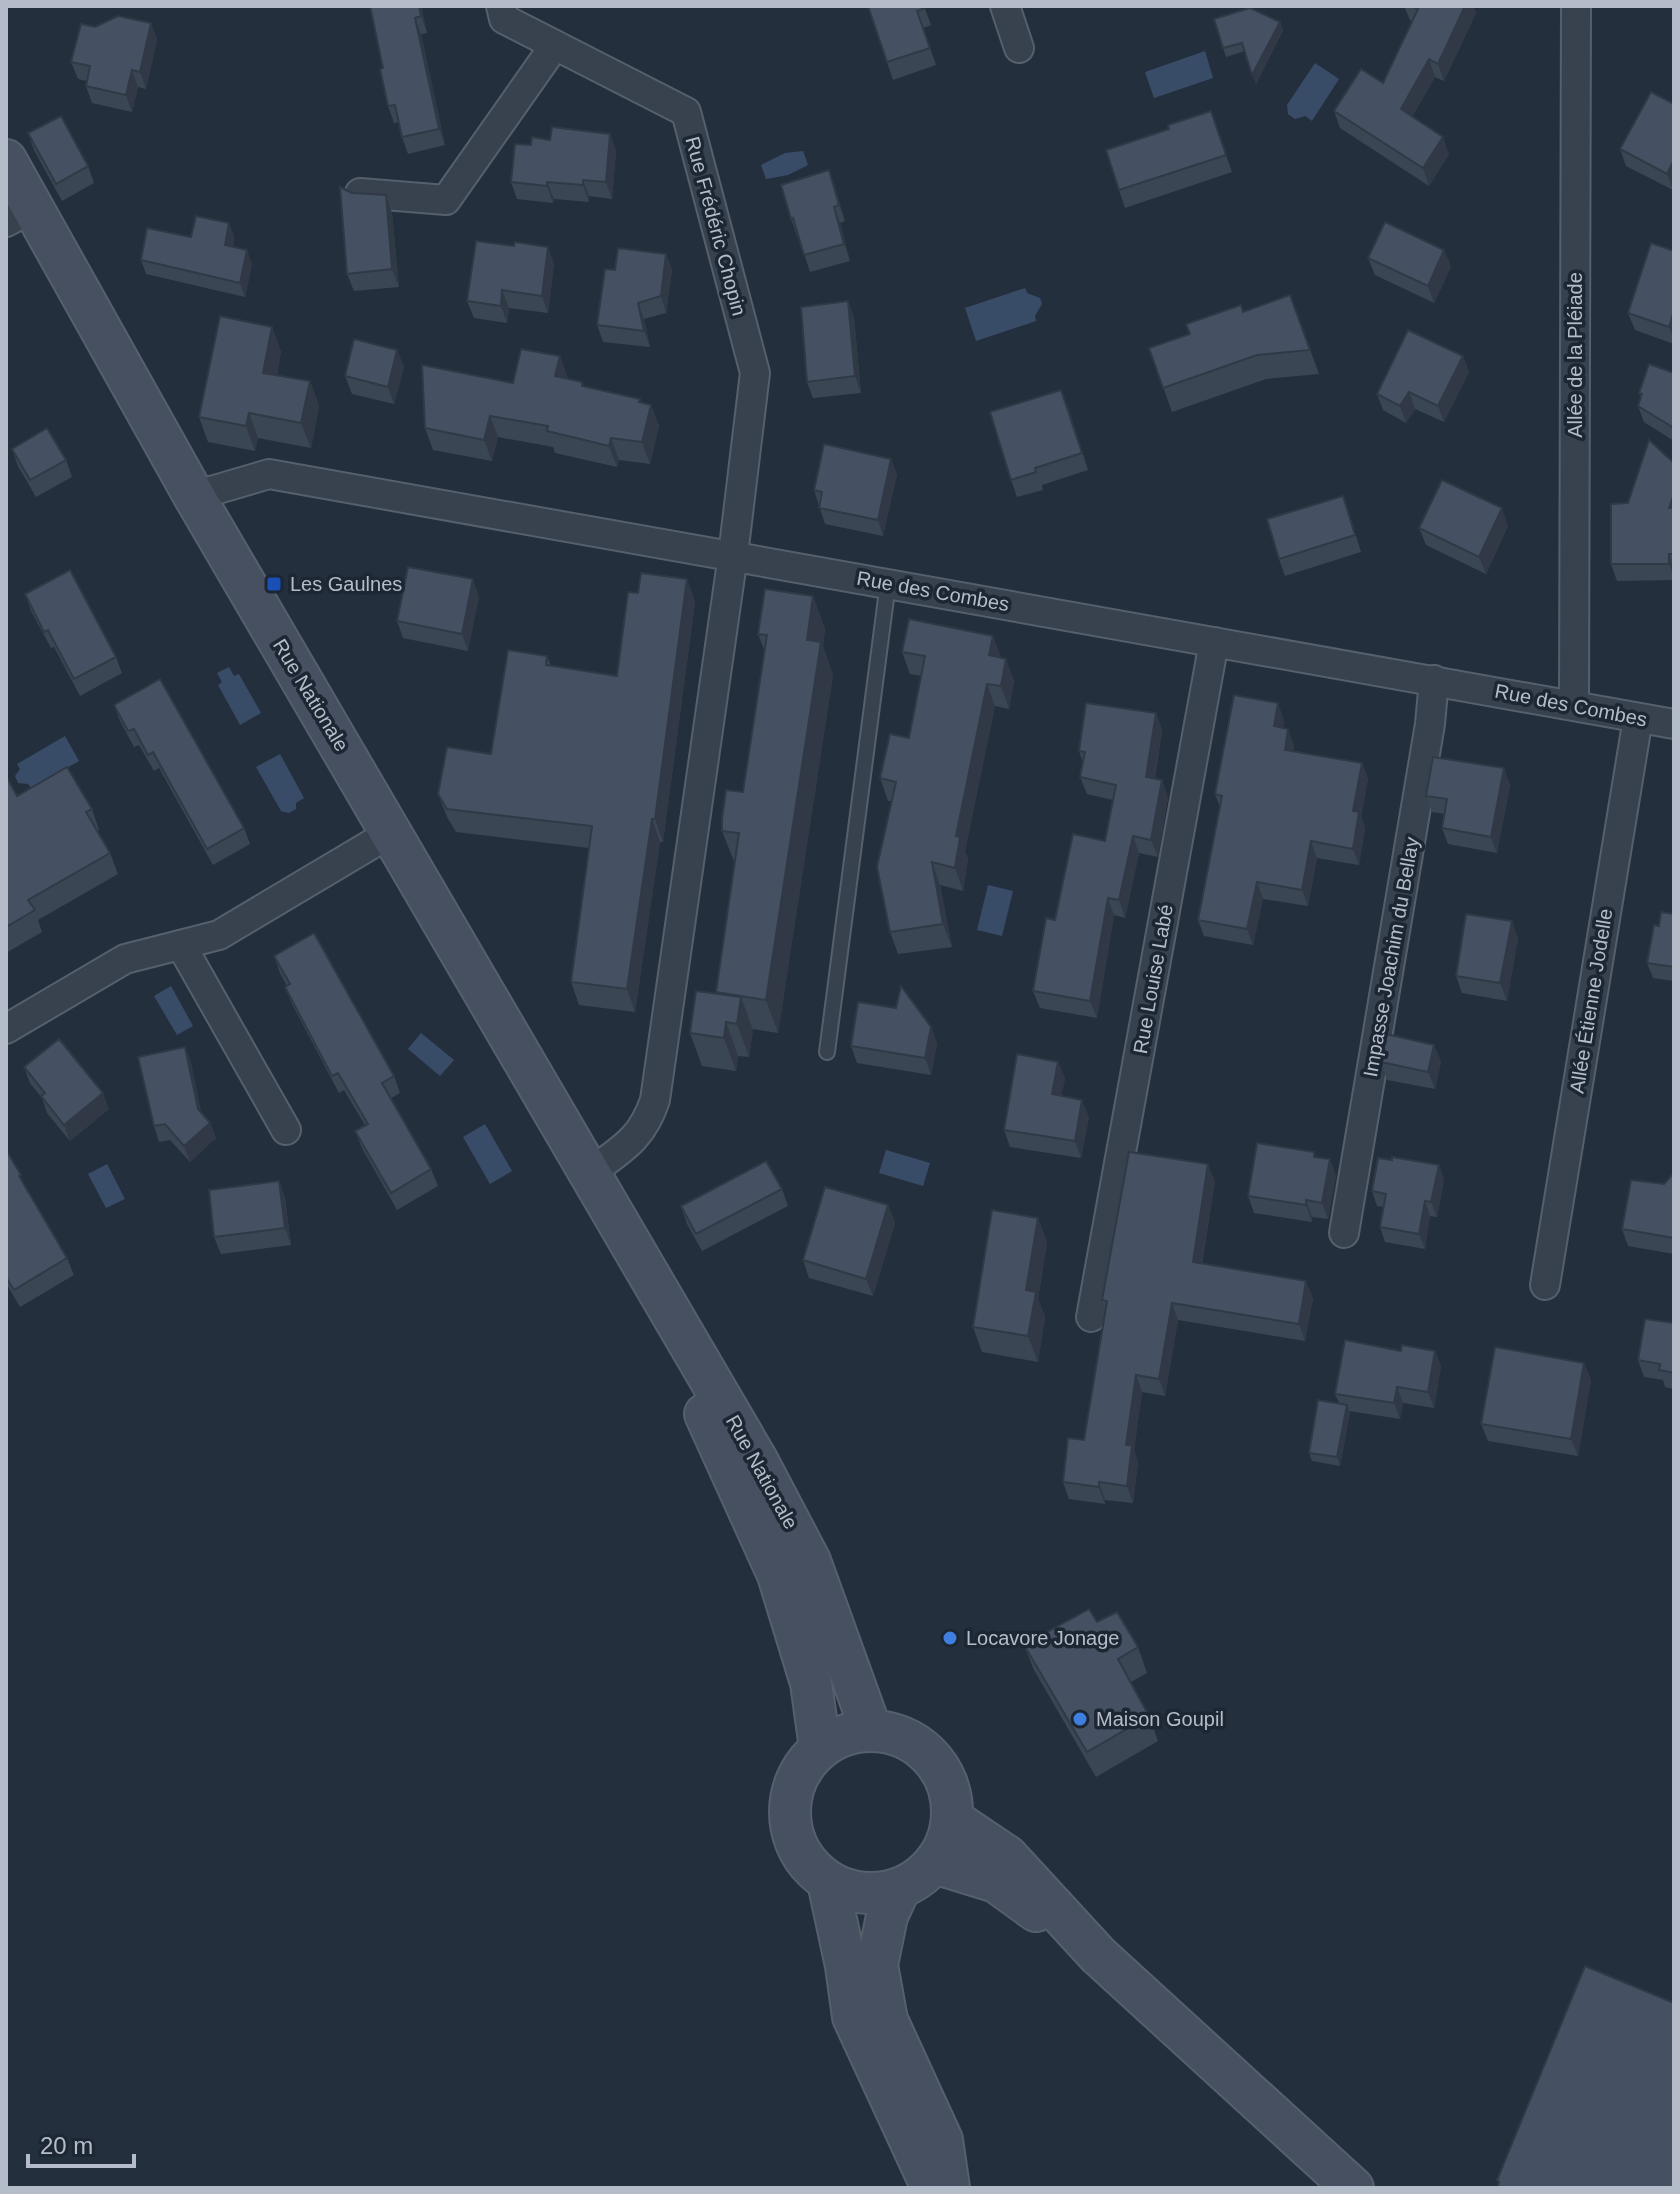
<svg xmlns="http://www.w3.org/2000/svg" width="1680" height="2194" font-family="Arial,sans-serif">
<rect width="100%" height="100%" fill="#242f3e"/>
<g fill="#394c67">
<polygon points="1205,51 1213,78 1154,98 1145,72"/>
<polygon points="1315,63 1339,79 1312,121 1305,116 1295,119 1288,114 1287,105"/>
<polygon points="803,151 808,165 788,175 766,179 761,165 785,153"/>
<polygon points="1025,288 1027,293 1040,298 1042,304 1035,316 1036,321 976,341 965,308"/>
<polygon points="229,667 234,676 239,674 261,713 240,725 218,685 222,682 217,673"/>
<polygon points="65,736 79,761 31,788 28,784 18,783 15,776 20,769 17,764"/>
<polygon points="280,754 304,798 296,803 296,809 289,813 281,811 256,767"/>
<polygon points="988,885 1013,891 1002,936 977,930"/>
<polygon points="171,986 193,1026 177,1035 154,996"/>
<polygon points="421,1033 454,1060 440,1076 408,1049"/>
<polygon points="485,1124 512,1171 490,1184 463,1137"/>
<polygon points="886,1150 930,1163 923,1186 879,1173"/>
<polygon points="107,1164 125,1199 106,1208 88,1174"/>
</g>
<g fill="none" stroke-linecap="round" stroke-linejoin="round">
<g stroke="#565f6c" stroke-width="18">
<polyline id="service" points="827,1052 888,583"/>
</g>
<g stroke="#565f6c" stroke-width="32">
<g id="minor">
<path d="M501,6L504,19L686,112L755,373L733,555L655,1100C642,1139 622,1149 591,1172"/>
<polyline points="1005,6 1019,48"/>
<polyline points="360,193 446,200 555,45"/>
<polyline points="6,222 31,209"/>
<polyline points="194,496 269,474 1674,724"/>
<polyline points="1574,705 1576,6"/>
<polyline points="181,945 286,1130"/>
<polyline points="6,1029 125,959 219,935 392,832"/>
<polyline points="1344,1233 1430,724 1434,680"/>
<polyline points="1545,1285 1638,718"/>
<polyline points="1091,1317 1214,642"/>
</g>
</g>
<g stroke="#565f6c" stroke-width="44">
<g id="secondary">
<polyline points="6,160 194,496 757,1460 810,1561 871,1730"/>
<polyline points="705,1414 778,1575 811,1683 820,1748"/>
<circle cx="871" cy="1812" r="81"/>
<polyline points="952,1819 1007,1856 1098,1955 1353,2188"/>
<polyline points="934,1863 996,1882 1036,1911"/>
<polyline points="828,1882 846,1966 853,2017 932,2188"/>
<polyline points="900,1888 887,1916 877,1965 887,2020 942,2140 949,2188"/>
</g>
</g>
<use href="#service" stroke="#38414e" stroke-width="14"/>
<use href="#minor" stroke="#38414e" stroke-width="28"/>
<use href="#secondary" stroke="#465061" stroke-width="40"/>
</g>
<g fill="#3b4654">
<polygon points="421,6 427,33 421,34 445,145 408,154 402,137 399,122 394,123 388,106 383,68"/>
<polygon points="868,6 924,6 931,25 923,28 936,65 893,80"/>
<polygon points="1404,6 1473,6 1476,13 1444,81 1435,77 1412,117 1449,154 1429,186 1340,128 1334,111 1383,83 1412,21 1410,20"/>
<polygon points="1214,19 1280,22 1283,30 1256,84 1245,51 1226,57"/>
<polygon points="151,23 157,40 146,89 138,87 132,112 92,103 86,86 87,81 78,79 71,62 95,27"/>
<polygon points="1651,92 1673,190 1626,166 1620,149"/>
<polygon points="1211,111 1232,172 1125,208 1119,190 1169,129"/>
<polygon points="28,133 88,166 94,183 62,201 34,150"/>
<polygon points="610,134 616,151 612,199 589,196 589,202 554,199 553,203 517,199 511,182 531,145 550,140"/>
<polygon points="829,170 845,221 840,223 850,261 810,272 798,235 797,236 791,219"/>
<polygon points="352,193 386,195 392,213 399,287 354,291 347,274"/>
<polygon points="229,223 234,237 233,246 252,264 245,297 146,274 141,260 191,237"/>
<polygon points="1444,250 1451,267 1434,303 1375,275 1368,258"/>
<polygon points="1674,251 1674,344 1635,330 1628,313"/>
<polygon points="666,254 672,270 666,313 644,319 650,347 603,342 597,325 615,270"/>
<polygon points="554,264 548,313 509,308 507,323 474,318 467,301"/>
<polygon points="1290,295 1319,374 1266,379 1172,412 1149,348 1190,334 1244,311"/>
<polygon points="848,301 854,318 861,393 813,398 807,382"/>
<polygon points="272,327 281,352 277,375 310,381 319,406 311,448 258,438 255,451 208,442 199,417"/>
<polygon points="397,350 404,367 394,404 352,394 345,376"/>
<polygon points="560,356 567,379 582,382 584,386 651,405 659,426 650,464 619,460 617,467 555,453 553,447 498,437 492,461 433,450 425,428 513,383"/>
<polygon points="1463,356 1469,372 1444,422 1415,409 1406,423 1383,410 1377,394"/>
<polygon points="1674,373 1674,441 1644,422 1638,406 1641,398 1639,393"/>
<polygon points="1068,407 1088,470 1042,485 1043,490 1017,497 1011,480"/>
<polygon points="12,449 66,460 72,477 36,497 18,466"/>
<polygon points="1674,463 1674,580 1617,581 1611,564 1628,503"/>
<polygon points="897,474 883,536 825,524 814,490"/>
<polygon points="1349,513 1361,552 1285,576 1279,559"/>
<polygon points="1508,526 1486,574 1426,545 1419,528"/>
<polygon points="687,579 695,602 663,842 660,842 635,1012 579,1005 571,982 589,848 456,832 447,817 438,794 491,754 547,656 551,666 617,676 638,593"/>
<polygon points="25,594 116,657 122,673 80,696 54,647 51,648 31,611"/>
<polygon points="479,596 468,651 403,638 397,621"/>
<polygon points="813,596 825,629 823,646 833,675 778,1033 753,1029 749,1057 738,1056 736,1071 702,1066 690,1033 717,994 735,864 722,831 743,792 765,652 758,634"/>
<polygon points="993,636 1001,658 1006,659 1014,681 1009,709 995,706 965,851 968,859 963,891 940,885 952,947 898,954 890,932 892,801 888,801 880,778 909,738 921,676 910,674 902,652"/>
<polygon points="114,705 244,828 250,844 213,865 159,768 154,771 139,745 134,747 120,721"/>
<polygon points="1156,713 1162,730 1155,779 1168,797 1158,857 1139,853 1125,918 1114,915 1097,1018 1040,1008 1033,991 1055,920 1105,841 1113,800 1087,794 1080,777 1083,763 1079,751"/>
<polygon points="1284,720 1283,728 1294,745 1293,751 1362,763 1368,779 1361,816 1365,828 1359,865 1317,858 1308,906 1263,899 1253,945 1204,936 1198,920 1220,807 1215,794"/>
<polygon points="1504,768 1510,785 1497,853 1448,844 1442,828 1445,814 1432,812 1426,796"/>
<polygon points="6,776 17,796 92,809 99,830 97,831 110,853 118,874 38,920 42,932 6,953"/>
<polygon points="1674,914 1674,981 1653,978 1647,963 1659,926"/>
<polygon points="1518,938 1507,1001 1462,993 1456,976"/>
<polygon points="274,956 394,1076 400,1093 391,1098 431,1169 438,1186 397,1210 362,1148 355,1131 365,1125 344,1090 339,1093 292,1004 285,987 287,986 280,973"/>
<polygon points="931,1027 937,1044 931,1075 857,1063 851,1046"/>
<polygon points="1434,1045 1441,1062 1435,1089 1387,1080 1381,1062"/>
<polygon points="185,1047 191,1063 201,1113 210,1123 216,1138 190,1162 170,1140 159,1142 154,1126"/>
<polygon points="1058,1062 1065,1079 1061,1096 1089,1117 1081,1158 1010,1147 1004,1130"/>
<polygon points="24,1067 109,1109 70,1141 47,1113 42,1098 30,1083"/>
<polygon points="6,1150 26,1188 67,1258 74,1275 20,1307 6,1283"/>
<polygon points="1317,1158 1330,1159 1336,1176 1328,1219 1312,1217 1312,1222 1254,1213 1248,1196"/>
<polygon points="1439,1165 1444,1180 1437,1217 1430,1216 1425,1249 1385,1242 1380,1227 1384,1207 1377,1206 1372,1191"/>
<polygon points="1674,1174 1674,1254 1628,1246 1622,1229"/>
<polygon points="279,1181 285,1198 291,1245 221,1254 214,1237"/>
<polygon points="1215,1181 1202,1264 1313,1298 1305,1341 1178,1320 1165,1396 1142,1392 1134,1450 1138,1462 1133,1503 1105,1500 1105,1504 1069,1499 1063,1482 1084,1440 1105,1310 1102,1300"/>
<polygon points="782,1189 788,1206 702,1251 687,1224 681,1206"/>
<polygon points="888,1205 895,1223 873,1296 809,1278 803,1260"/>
<polygon points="1038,1218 1047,1243 1038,1299 1045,1317 1038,1362 982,1352 973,1327"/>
<polygon points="1674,1323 1674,1389 1665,1387 1663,1380 1644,1377 1638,1360"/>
<polygon points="1435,1351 1441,1366 1434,1408 1403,1403 1400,1419 1349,1411 1350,1413 1340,1466 1312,1461 1309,1453 1339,1403 1335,1394"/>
<polygon points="1584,1363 1591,1380 1578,1456 1488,1441 1481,1424"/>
<polygon points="1097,1622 1138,1647 1147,1673 1131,1682 1149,1716 1158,1741 1096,1777 1034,1670 1024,1645"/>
</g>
<g fill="#303945">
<polygon points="419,6 421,6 427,33 421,16"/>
<polygon points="1465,6 1473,6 1476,13 1444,81 1438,64"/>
<polygon points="415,18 421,34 445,145 439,129"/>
<polygon points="1280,22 1283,30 1256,84 1252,75"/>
<polygon points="151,23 157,40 146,89 140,72"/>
<polygon points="1429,59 1435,77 1407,126 1401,109"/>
<polygon points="132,70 138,87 132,112 126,95"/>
<polygon points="610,134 616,151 612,199 606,182"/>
<polygon points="1443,137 1449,154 1429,186 1423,168"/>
<polygon points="1674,160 1674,188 1673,190 1667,174"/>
<polygon points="829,170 835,186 845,221 839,205"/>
<polygon points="583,180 589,196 589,202 583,185"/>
<polygon points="547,182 554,199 553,203 547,186"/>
<polygon points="386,195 392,213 399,287 392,269"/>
<polygon points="834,207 840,223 850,261 844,244"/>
<polygon points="229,223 234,237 230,259 225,245"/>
<polygon points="548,247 554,264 548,313 542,296"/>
<polygon points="247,250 252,264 245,297 240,283"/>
<polygon points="1444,250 1451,267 1434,303 1428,286"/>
<polygon points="666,254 672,270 666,313 661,296"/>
<polygon points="502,290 509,308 507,323 501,306"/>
<polygon points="848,301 854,318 861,393 855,376"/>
<polygon points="638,303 644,319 650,347 644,331"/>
<polygon points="1674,311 1674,341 1669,327"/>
<polygon points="272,327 281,352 272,398 263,373"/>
<polygon points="397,350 404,367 394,404 388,387"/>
<polygon points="560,356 568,378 562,397 555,376"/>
<polygon points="1463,356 1469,372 1444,422 1438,406"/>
<polygon points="310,381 319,406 311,448 301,423"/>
<polygon points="1409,392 1415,409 1406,423 1400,406"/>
<polygon points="640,399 647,420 651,405 659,426 650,464 642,442 639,402"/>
<polygon points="249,413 258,438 255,451 246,426"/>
<polygon points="490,416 498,437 492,461 484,440"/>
<polygon points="611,438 619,460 617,467 609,446"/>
<polygon points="891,459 897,474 883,536 878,520"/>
<polygon points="1674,494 1674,522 1669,508"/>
<polygon points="1502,508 1508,526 1486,574 1479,557"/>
<polygon points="1669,554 1674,569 1674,577 1669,564"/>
<polygon points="473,579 479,596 468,651 462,634"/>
<polygon points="687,579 695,602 663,842 655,819"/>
<polygon points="813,596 825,629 823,646 833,675 778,1033 766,1000 807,640"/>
<polygon points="993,636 1001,658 989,655"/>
<polygon points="1006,659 1014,681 1009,709 1001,686"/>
<polygon points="987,684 995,706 965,851 968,859 963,891 955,868 956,836"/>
<polygon points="1278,703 1284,720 1280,743 1274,726"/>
<polygon points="1156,713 1162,730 1152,794 1146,777"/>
<polygon points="1288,729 1294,745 1291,766 1285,750"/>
<polygon points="1362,763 1368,779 1361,816 1365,828 1359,865 1353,849 1353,811"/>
<polygon points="1504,768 1510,785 1497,853 1491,837"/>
<polygon points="1162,780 1168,797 1158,857 1151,840"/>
<polygon points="652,819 660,842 635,1012 627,989"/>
<polygon points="1133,836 1139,853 1125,918 1119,900"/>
<polygon points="1311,841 1317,858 1308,906 1302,890"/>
<polygon points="932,862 940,885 952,947 943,924"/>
<polygon points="1257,882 1263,899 1253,945 1247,929"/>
<polygon points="1108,898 1114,915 1097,1018 1090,1001"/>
<polygon points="1512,921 1518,938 1507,1001 1500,983"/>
<polygon points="741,997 753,1030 749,1057 737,1024"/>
<polygon points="726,1022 738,1056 736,1071 724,1038"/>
<polygon points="931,1027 937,1044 931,1075 925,1058"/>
<polygon points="1434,1045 1441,1062 1435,1089 1428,1072"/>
<polygon points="185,1047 191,1063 204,1125 198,1109"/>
<polygon points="1058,1062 1065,1079 1058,1111 1052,1094"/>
<polygon points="103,1093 109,1109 70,1141 64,1125"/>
<polygon points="1082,1100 1089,1117 1081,1158 1075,1141"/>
<polygon points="210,1123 216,1138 190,1162 184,1146"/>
<polygon points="1330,1159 1336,1176 1328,1219 1322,1203"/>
<polygon points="1208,1164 1215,1181 1199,1280 1193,1262"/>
<polygon points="1439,1165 1444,1180 1437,1217 1431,1202"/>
<polygon points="279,1181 285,1198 291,1245 285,1228"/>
<polygon points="1306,1200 1312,1217 1312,1222 1306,1205"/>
<polygon points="1425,1201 1430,1216 1425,1249 1419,1234"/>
<polygon points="888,1205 895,1223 873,1296 866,1279"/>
<polygon points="1038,1218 1047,1243 1038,1299 1045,1317 1038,1362 1028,1336 1026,1290"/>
<polygon points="1306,1281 1313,1298 1305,1341 1299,1324"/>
<polygon points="1172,1303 1178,1320 1165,1396 1159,1379"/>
<polygon points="1435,1351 1441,1366 1434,1408 1428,1392"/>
<polygon points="1584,1363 1591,1380 1578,1456 1571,1439"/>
<polygon points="1136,1375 1142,1392 1134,1450 1138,1462 1133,1503 1127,1486 1126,1445"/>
<polygon points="1397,1387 1403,1403 1400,1419 1394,1403"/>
<polygon points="1347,1405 1350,1413 1340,1466 1337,1457"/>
<polygon points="1099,1482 1105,1500 1105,1504 1099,1487"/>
</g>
<g fill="#455162" stroke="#303945" stroke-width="2">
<polygon points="370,6 419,6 421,16 415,18 439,129 402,137 395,105 388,106 380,69 383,68"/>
<polygon points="868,6 924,6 925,8 917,11 930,48 887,62"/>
<polygon points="1411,6 1465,6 1438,64 1429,59 1401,109 1443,137 1423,168 1334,111 1361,69 1383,83 1418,9"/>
<polygon points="1250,8 1280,22 1252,75 1242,43 1223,48 1214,19"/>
<polygon points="118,16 151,23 140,72 132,70 126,95 86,86 90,66 71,62 81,24 95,27"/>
<polygon points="1651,92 1674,104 1674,160 1667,174 1620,149"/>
<polygon points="1211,111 1226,155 1119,190 1106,150 1169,129 1168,125"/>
<polygon points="61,116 88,166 56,184 28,133"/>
<polygon points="552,127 610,134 606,182 583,180 583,185 547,182 547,186 511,182 515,144 531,145 532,137 550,140"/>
<polygon points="829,170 839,205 834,207 844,244 804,255 793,218 791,219 781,185"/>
<polygon points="340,187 352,193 386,195 392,269 347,274"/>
<polygon points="196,216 229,223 225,245 247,250 240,283 141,260 147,228 191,237"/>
<polygon points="1385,222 1444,250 1428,286 1368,258"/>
<polygon points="476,241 514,246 515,242 548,247 542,296 502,290 501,306 467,301"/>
<polygon points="1651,243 1674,251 1674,311 1669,327 1628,313"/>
<polygon points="618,248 666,254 661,296 638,303 644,331 597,325 605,269 615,270"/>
<polygon points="1290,295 1310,350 1257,355 1163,388 1149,348 1190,334 1186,324 1241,305 1243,312"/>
<polygon points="848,301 855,376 807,382 801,307"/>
<polygon points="220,316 272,327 263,373 310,381 301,423 249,413 246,426 199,417"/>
<polygon points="1408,330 1463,356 1438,406 1409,392 1400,406 1377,394"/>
<polygon points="354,339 397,350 388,387 345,376"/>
<polygon points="521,349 560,356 555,376 582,382 582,386 640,399 639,402 651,405 642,442 611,438 609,446 547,431 548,426 490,416 484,440 425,428 422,365 513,383"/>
<polygon points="1649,364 1674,373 1674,428 1638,406 1642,394 1639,393"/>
<polygon points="1061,390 1082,453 1035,468 1036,472 1011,480 990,412"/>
<polygon points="47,428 66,460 30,480 12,449"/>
<polygon points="1649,440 1674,463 1674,494 1669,508 1674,508 1674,554 1669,554 1669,564 1611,564 1611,504 1628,503"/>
<polygon points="824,444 891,459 878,520 819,508 822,492 814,490"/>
<polygon points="1442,480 1502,508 1479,557 1419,528"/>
<polygon points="1343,496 1355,535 1279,559 1267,519"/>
<polygon points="408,567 473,579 462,634 397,621"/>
<polygon points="70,570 116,657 74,679 48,630 44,632 25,594"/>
<polygon points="641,573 687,579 655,819 652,819 627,989 571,982 592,826 447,809 438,794 447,747 491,754 508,650 547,656 546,665 617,676 628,592 638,593"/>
<polygon points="765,589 813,596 807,640 821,642 766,1000 716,992 739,833 722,831 722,819 726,790 743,792 767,635 758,634"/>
<polygon points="909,619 993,636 989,655 1006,659 1001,686 987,684 956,836 960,837 955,868 932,862 943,924 890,932 877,867 896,782 880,778 890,734 909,738 925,656 902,652"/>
<polygon points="160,679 244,828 207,849 153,752 148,755 134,729 128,731 114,705"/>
<polygon points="1234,695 1278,703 1274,726 1288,729 1285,750 1362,763 1353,811 1359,812 1353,849 1311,841 1302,890 1257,882 1247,929 1198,920 1222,796 1215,794"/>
<polygon points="1086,703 1156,713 1146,777 1162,780 1151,840 1133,836 1119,900 1108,898 1090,1001 1033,991 1046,918 1055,920 1073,834 1105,841 1116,785 1080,777 1085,752 1079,751"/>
<polygon points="1433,757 1504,768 1491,837 1442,828 1447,799 1426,796"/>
<polygon points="67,767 92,809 86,812 110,853 28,900 35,910 6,927 6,776 17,796"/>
<polygon points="1661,912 1674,914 1674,967 1647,963 1654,925 1659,926"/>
<polygon points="1466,914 1512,921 1500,983 1456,976"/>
<polygon points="314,933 394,1076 382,1083 431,1169 391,1193 355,1131 368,1124 338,1073 332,1076 285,987 290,984 274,956"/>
<polygon points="901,986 931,1027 925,1058 851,1046 858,1002 896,1008"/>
<polygon points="696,991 741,997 737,1024 726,1022 724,1038 690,1033"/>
<polygon points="1386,1034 1434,1045 1428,1072 1381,1062"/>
<polygon points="59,1039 103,1093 64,1125 41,1096 45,1093 24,1067"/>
<polygon points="185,1047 198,1109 210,1123 184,1146 165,1124 154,1126 138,1057"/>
<polygon points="1017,1054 1058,1062 1052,1094 1082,1100 1075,1141 1004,1130"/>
<polygon points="1257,1143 1314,1152 1314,1157 1330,1159 1322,1203 1306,1200 1306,1205 1248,1196"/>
<polygon points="6,1150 21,1175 19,1176 67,1258 14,1290 6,1277"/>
<polygon points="1129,1152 1208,1164 1193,1262 1306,1281 1299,1324 1172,1303 1159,1379 1136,1375 1126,1445 1132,1445 1127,1486 1099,1482 1099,1487 1063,1482 1068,1438 1084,1440 1107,1301 1102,1300"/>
<polygon points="1392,1157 1439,1165 1431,1202 1425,1201 1419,1234 1380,1227 1386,1194 1372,1191 1378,1158 1392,1160"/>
<polygon points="766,1161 782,1189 696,1234 681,1206"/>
<polygon points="1673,1174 1674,1174 1674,1238 1622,1229 1631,1180 1664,1184"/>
<polygon points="279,1181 285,1228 214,1237 209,1190"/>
<polygon points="825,1187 888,1205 866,1279 803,1260"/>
<polygon points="992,1210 1038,1218 1026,1290 1036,1292 1028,1336 973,1327"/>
<polygon points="1645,1319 1674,1323 1674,1373 1659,1370 1660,1364 1638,1360"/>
<polygon points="1345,1340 1401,1351 1402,1345 1435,1351 1428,1392 1397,1387 1394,1403 1335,1394"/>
<polygon points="1495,1347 1584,1363 1571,1439 1481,1424"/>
<polygon points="1318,1400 1347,1405 1337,1457 1309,1453"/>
<polygon points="1089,1609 1097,1622 1117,1612 1138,1647 1118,1659 1149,1716 1087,1752 1024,1645"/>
<polygon points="1585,1966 1674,2003 1674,2188 1497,2188 1499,2182 1497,2180"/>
</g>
<rect fill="#1a4fb4" stroke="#1d2633" stroke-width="3" x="266" y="576" width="16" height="16" rx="4"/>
<g fill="#3f7fe0" stroke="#1d2633" stroke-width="3">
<circle cx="950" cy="1638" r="8"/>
<circle cx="1080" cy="1719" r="8"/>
</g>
<g text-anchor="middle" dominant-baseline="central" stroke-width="7" stroke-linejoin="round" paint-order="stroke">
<g font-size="20" fill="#b4bcc9" stroke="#1d2633">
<text transform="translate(716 226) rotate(75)">Rue Frédéric Chopin</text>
<text transform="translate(1575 355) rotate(-90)">Allée de la Pléiade</text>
<text transform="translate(933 591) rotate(10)">Rue des Combes</text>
<text transform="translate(311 695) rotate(59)">Rue Nationale</text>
<text transform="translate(1571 705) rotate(11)">Rue des Combes</text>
<text transform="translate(1391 957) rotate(-80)">Impasse Joachim du Bellay</text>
<text transform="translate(1153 979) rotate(-80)">Rue Louise Labé</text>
<text transform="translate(1591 1001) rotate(-81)">Allée Étienne Jodelle</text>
<text transform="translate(762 1472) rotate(61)">Rue Nationale</text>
</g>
<g font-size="20" fill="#b4bcc9" stroke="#1d2633" text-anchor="start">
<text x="290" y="584">Les Gaulnes</text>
<text x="966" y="1638">Locavore Jonage</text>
<text x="1096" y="1719">Maison Goupil</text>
</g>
</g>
<rect width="1680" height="2194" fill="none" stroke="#b4bcc9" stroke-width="16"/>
<path d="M28 2154v12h106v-12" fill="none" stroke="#b4bcc9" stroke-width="4"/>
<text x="40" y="2154" font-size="24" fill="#b4bcc9" stroke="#1d2633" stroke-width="6" paint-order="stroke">20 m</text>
</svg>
